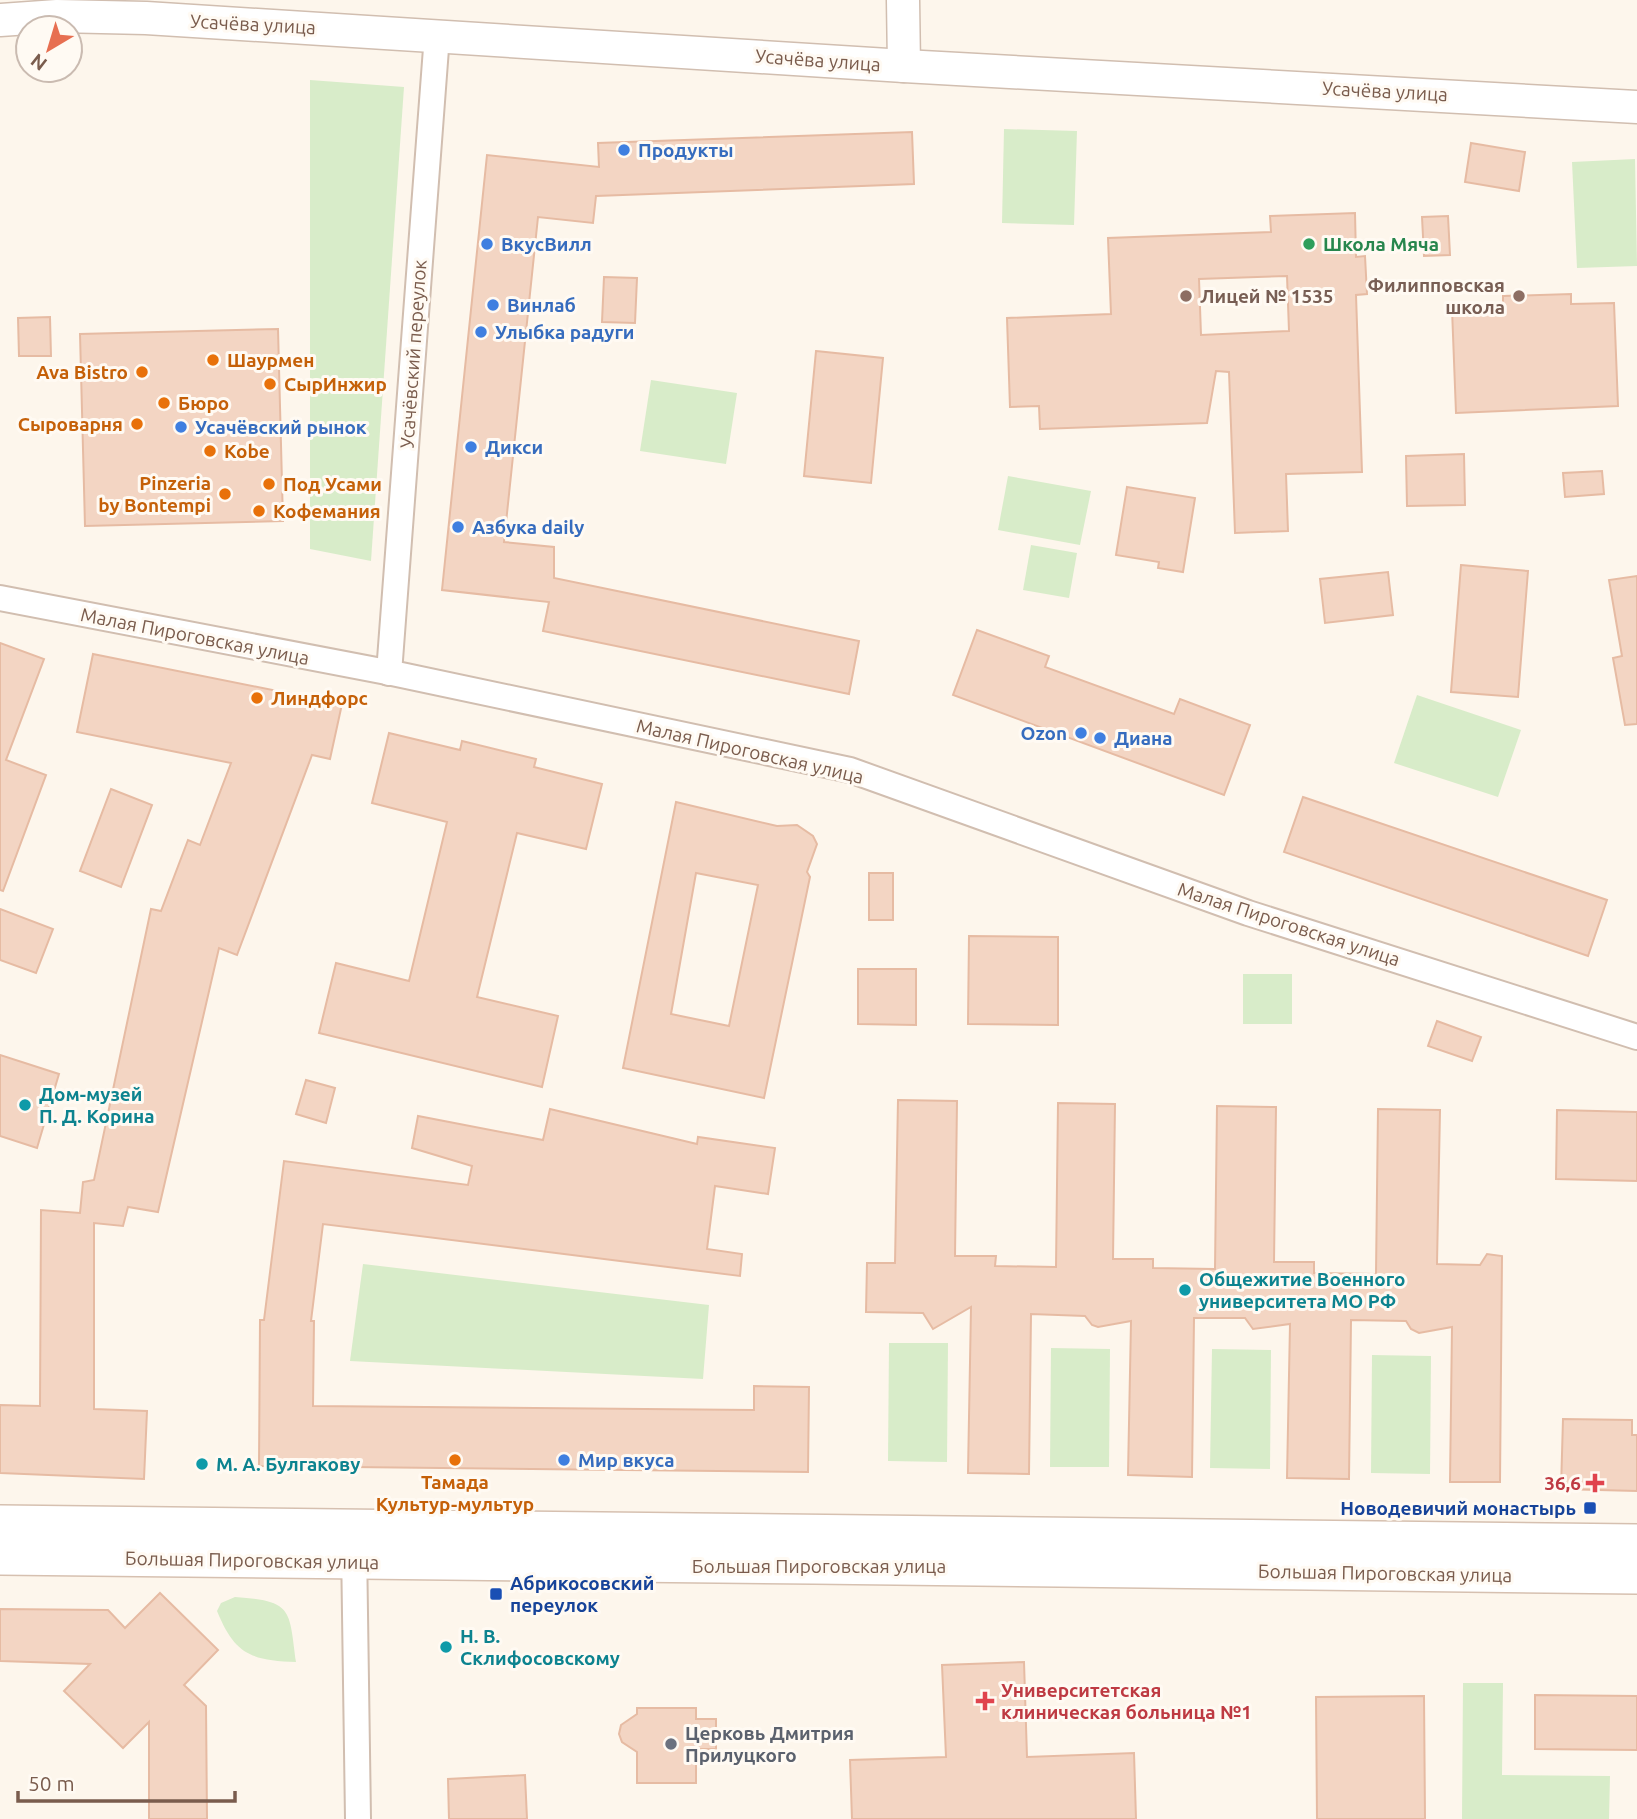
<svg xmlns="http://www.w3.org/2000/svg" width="1637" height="1819" font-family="Ubuntu,sans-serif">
<rect width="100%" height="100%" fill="#fdf6ec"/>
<g fill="#d8ecc9">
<polygon points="310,80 404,87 371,561 310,549"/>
<polygon points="1004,129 1077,131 1074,225 1002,223"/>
<polygon points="1635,159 1637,266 1577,268 1572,162"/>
<polygon points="651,380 737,393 726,464 640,451"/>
<polygon points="1008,476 1091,491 1080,545 998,530"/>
<polygon points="1031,545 1077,553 1069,598 1023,590"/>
<polygon points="1417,695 1521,730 1498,797 1394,763"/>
<polygon points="1292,974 1292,1024 1243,1024 1243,974"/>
<polygon points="363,1264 709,1305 703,1379 350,1361"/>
<polygon points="889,1343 948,1343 947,1462 888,1461"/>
<polygon points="1051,1348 1110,1349 1109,1467 1050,1467"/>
<polygon points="1212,1349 1271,1350 1270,1469 1210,1468"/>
<polygon points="1372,1355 1431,1356 1430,1474 1371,1473"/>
<path d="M235,1597C293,1601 289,1609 296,1662C251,1660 235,1655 217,1611L221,1603Z"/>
<polygon points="1463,1683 1503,1683 1502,1775 1610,1776 1609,1819 1462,1819"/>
</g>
<g fill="#f3d5c3" stroke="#e6bba3" stroke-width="2" fill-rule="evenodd">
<polygon points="912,132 914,184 596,196 593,223 538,217 504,542 554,547 554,578 859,641 849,694 543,631 549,602 442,590 487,155 599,167 598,143"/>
<polygon points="1471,143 1525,152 1519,191 1465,182"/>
<path d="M1355,213L1356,257L1365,256L1367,294L1356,295L1362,472L1286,474L1288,531L1235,533L1229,372L1216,371L1207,423L1040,429L1039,406L1010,407L1007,318L1111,314L1108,238L1271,232L1270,216ZM1287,276L1289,331L1201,335L1199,279Z"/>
<polygon points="1448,216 1450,255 1424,256 1422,217"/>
<polygon points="604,277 637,278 635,323 602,322"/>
<polygon points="1571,294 1571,304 1614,303 1618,406 1456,413 1452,309 1503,307 1503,296"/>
<polygon points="50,317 51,356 19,356 18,318"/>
<polygon points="278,329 283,521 85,526 80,334"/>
<polygon points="816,351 883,358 871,483 804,476"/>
<polygon points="1464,454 1465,505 1407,506 1406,456"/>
<polygon points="1602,471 1604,494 1565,497 1563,473"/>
<polygon points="1127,487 1195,498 1183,572 1158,568 1159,562 1116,555"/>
<polygon points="1461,565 1528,571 1518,697 1451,692"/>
<polygon points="1388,572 1393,615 1325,623 1320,579"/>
<polygon points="1637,576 1637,724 1625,725 1613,658 1622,656 1609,580"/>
<polygon points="977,630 1049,656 1045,667 1174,714 1180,699 1250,725 1224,795 953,695"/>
<polygon points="0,643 44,659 6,760 46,775 3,891 0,890"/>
<polygon points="93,654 342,704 330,759 312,755 237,955 219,948 158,1212 128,1207 123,1226 94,1223 94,1409 147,1411 144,1479 0,1473 0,1405 40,1406 41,1210 80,1213 83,1182 94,1180 151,909 161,911 188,840 200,845 231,763 77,732"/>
<polygon points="389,733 460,750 462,741 536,759 534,767 602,784 586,849 517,833 477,997 558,1016 542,1087 319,1033 336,963 409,981 447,822 372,803"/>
<polygon points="111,789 152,805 121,887 80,871"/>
<polygon points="1303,797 1607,900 1588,956 1284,852"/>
<path d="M676,802L777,826L797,825L813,836L817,844L807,872L810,877L764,1098L623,1068ZM696,873L758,885L729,1026L671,1014Z"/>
<rect x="869" y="873" width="24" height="47"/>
<polygon points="0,909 53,929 36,973 0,960"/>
<polygon points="969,936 1058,937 1058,1025 968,1024"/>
<polygon points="858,969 916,969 916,1025 858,1024"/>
<polygon points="1437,1021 1481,1037 1472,1061 1428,1046"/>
<polygon points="0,1055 59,1074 37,1148 0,1136"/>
<polygon points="306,1080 335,1088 326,1123 296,1114"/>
<polygon points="898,1100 957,1101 955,1256 996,1256 995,1266 1056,1267 1058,1103 1115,1104 1113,1259 1153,1259 1153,1268 1215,1269 1217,1106 1276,1107 1274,1262 1314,1262 1314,1273 1376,1274 1378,1109 1440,1110 1437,1264 1480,1265 1487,1254 1502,1256 1500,1482 1450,1482 1452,1327 1419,1333 1411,1329 1406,1321 1351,1320 1349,1479 1287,1478 1290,1324 1253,1329 1245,1318 1194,1318 1192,1477 1128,1475 1131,1321 1098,1327 1092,1325 1085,1316 1031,1314 1029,1474 968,1473 971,1307 933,1329 923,1313 866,1312 867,1263 895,1263"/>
<polygon points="550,1109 697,1144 698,1137 775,1148 768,1194 715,1186 707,1249 742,1254 740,1276 323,1224 311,1321 314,1321 313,1406 754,1410 754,1386 809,1387 808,1472 259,1466 260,1320 264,1320 284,1161 468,1185 472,1166 412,1148 418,1116 543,1140"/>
<polygon points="1557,1110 1637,1112 1637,1181 1556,1179"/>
<polygon points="1563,1419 1632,1420 1632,1435 1637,1435 1637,1491 1561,1489"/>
<polygon points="160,1593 218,1650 184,1685 206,1706 207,1819 149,1819 149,1722 123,1748 64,1691 90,1664 0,1661 0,1609 108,1610 125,1628"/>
<polygon points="1024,1662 1027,1757 1134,1753 1136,1819 852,1819 850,1760 946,1757 942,1665"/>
<polygon points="1535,1695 1637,1696 1637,1750 1535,1749"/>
<polygon points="1424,1696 1425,1819 1317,1819 1316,1697"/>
<polygon points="637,1708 696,1708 696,1719 716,1719 716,1749 696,1749 696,1783 637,1783 637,1752 622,1742 619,1734 621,1725 637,1714"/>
<polygon points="525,1775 527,1819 449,1819 448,1779"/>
</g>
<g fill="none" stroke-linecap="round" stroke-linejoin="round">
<g stroke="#d1beb0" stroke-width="28">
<g id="minor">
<polyline points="0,598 392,673 850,770 1248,913 1637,1037"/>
<polyline points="389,673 437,35"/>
<polyline points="354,1545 358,1819"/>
</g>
</g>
<g stroke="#d1beb0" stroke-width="35">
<g id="tertiary">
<polyline points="903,0 904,66"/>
<polyline points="0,20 57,16 146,18 904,66 1637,107"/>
</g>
</g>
<g stroke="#d6c0b0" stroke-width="38">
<g id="secondary">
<polyline points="0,1523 1637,1542"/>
<path d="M0,1557C546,1564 1091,1568 1637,1576"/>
</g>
</g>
<use href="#minor" stroke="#fff" stroke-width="24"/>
<use href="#tertiary" stroke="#fff" stroke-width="32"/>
<use href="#secondary" stroke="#fff" stroke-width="35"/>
</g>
<g fill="#3f7fe0" stroke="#fffaf3" stroke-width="2.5">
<circle cx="624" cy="150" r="7"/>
<circle cx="487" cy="244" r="7"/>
<circle cx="493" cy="305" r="7"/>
<circle cx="481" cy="332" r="7"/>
<circle cx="181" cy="427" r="7"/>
<circle cx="471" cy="447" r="7"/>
<circle cx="458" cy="527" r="7"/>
<circle cx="1081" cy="733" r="7"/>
<circle cx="1100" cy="738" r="7"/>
<circle cx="564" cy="1460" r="7"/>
</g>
<circle fill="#2e9e5b" stroke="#fffaf3" stroke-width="2.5" cx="1309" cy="244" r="7"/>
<g fill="#8d6e63" stroke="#fffaf3" stroke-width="2.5">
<circle cx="1186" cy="296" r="7"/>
<circle cx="1519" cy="296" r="7"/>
</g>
<g fill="#e8710a" stroke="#fffaf3" stroke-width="2.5">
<circle cx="213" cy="360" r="7"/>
<circle cx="142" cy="372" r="7"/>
<circle cx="270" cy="384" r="7"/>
<circle cx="164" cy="403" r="7"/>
<circle cx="137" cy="424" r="7"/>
<circle cx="210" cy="451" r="7"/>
<circle cx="269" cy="484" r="7"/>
<circle cx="225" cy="494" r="7"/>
<circle cx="259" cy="511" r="7"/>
<circle cx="257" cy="698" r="7"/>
<circle cx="455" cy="1460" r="7"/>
</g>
<g fill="#0f9aa8" stroke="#fffaf3" stroke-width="2.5">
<circle cx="25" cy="1105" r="7"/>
<circle cx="1185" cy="1290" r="7"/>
<circle cx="202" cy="1464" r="7"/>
<circle cx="446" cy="1647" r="7"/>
</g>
<g fill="#e0444e" stroke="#fffaf3" stroke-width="2.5">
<path d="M1591.5 1472.5h7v7h7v7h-7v7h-7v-7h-7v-7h7z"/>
<path d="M981.5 1690.5h7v7h7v7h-7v7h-7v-7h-7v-7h7z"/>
</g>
<g fill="#1a4fb4" stroke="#fffaf3" stroke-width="2.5">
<rect x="1583" y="1501" width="14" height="14" rx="3.5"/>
<rect x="489" y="1587" width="14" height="14" rx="3.5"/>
</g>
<circle fill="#6b7280" stroke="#fffaf3" stroke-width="2.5" cx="671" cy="1744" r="7"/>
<g text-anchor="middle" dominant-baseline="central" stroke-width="6" stroke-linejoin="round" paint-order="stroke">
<g font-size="19" fill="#7a5c4d" stroke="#fffaf3">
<text transform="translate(253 24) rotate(3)">Усачёва улица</text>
<text transform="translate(818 60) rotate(4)">Усачёва улица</text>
<text transform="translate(1385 91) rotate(3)">Усачёва улица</text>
<text transform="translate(413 354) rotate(-86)">Усачёвский переулок</text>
<text transform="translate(195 636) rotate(11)">Малая Пироговская улица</text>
<text transform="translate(750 751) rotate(13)">Малая Пироговская улица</text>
<text transform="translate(1289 924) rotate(18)">Малая Пироговская улица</text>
<text transform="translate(252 1560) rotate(1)">Большая Пироговская улица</text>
<text x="819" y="1566">Большая Пироговская улица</text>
<text transform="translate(1385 1573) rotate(1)">Большая Пироговская улица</text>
</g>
<g font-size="19" font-weight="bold" fill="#366cbe" stroke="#fffaf3" text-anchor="start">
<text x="638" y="150">Продукты</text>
<text x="501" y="244">ВкусВилл</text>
<text x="507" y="305">Винлаб</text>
<text x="495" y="332">Улыбка радуги</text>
<text x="195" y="427">Усачёвский рынок</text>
<text x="485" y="447">Дикси</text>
<text x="472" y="527">Азбука daily</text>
<text x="1067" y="733" text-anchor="end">Ozon</text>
<text x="1114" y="738">Диана</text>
<text x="578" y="1460">Мир вкуса</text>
</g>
<g font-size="19" font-weight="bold" fill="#27864d" stroke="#fffaf3" text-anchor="start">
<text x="1323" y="244">Школа Мяча</text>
</g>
<g font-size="19" font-weight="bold" fill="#785e54" stroke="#fffaf3" text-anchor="end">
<text x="1505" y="285">Филипповская<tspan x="1505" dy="22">школа</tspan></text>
<text x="1200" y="296" text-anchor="start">Лицей № 1535</text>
</g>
<g font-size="19" font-weight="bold" fill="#c56008" stroke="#fffaf3" text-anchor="start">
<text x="227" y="360">Шаурмен</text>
<text x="128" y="372" text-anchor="end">Ava Bistro</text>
<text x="284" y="384">СырИнжир</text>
<text x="178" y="403">Бюро</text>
<text x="123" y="424" text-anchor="end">Сыроварня</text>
<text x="224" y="451">Kobe</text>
<text x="211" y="483" text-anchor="end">Pinzeria<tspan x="211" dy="22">by Bontempi</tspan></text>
<text x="283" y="484">Под Усами</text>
<text x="273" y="511">Кофемания</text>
<text x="271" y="698">Линдфорс</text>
<text x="455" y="1482" text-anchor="middle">Тамада<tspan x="455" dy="22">Культур-мультур</tspan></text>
</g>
<g font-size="19" font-weight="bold" fill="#0d838f" stroke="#fffaf3" text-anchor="start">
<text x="39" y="1094">Дом-музей<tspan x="39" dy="22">П. Д. Корина</tspan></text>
<text x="1199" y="1279">Общежитие Военного<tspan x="1199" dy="22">университета МО РФ</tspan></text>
<text x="216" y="1464">М. А. Булгакову</text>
<text x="460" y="1636">Н. В.<tspan x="460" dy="22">Склифосовскому</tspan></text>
</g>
<g font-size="19" font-weight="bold" fill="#be3a42" stroke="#fffaf3" text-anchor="end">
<text x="1581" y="1483">36,6</text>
<text x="1001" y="1690" text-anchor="start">Университетская<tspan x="1001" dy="22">клиническая больница №1</tspan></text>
</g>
<g font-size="19" font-weight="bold" fill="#164399" stroke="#fffaf3" text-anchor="end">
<text x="1576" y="1508">Новодевичий монастырь</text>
<text x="510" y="1583" text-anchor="start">Абрикосовский<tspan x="510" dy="22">переулок</tspan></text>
</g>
<g font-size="19" font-weight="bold" fill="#5b616d" stroke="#fffaf3" text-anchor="start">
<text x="685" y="1733">Церковь Дмитрия<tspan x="685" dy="22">Прилуцкого</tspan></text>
</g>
</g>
<g transform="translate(49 49) rotate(218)"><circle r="33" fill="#fffaf3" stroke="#cabbb1" stroke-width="2"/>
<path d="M0-5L12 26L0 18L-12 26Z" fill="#e76f51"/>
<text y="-10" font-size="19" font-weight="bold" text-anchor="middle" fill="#7a5c4d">N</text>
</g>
<path d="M18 1791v10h217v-10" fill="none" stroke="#7a5c4d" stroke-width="3.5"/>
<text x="28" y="1791" font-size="21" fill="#7a5c4d" stroke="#fffaf3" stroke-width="5" paint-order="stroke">50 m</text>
</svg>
